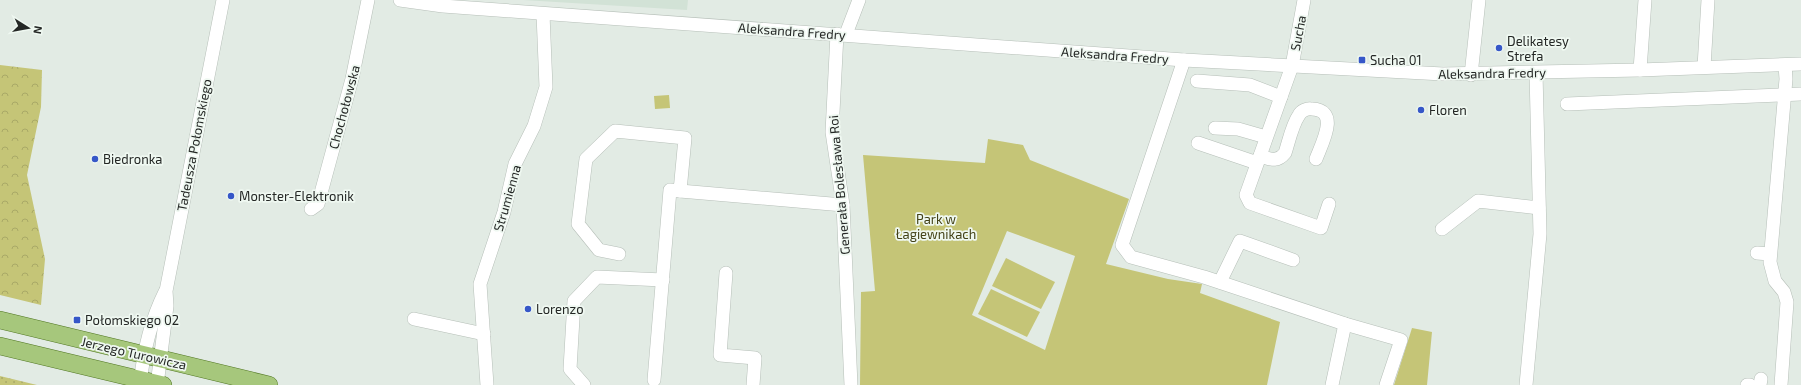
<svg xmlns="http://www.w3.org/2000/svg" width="1801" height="385" font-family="'Exo 2',sans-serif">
<defs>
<pattern id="grass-dots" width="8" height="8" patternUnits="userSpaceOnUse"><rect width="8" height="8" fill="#c5c577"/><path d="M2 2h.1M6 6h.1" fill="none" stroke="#a9a967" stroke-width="1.8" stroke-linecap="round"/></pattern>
<pattern id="forest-crowns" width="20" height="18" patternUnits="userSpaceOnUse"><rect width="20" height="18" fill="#c5c577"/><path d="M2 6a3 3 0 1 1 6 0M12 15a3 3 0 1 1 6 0" fill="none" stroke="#a9a967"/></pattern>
</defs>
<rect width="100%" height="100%" fill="#e2ebe4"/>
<polygon fill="#d2e2d6" points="523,0 688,0 687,10"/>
<polygon fill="url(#grass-dots)" points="0,376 37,385 0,385"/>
<polygon fill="url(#forest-crowns)" points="0,65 42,70 41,107 27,175 45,259 41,305 0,295"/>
<g fill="#c5c577" fill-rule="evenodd">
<polygon points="669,95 670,108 655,109 654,96"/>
<path d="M988,139L1023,145L1030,160L1129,199L1106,264L1168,279L1202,284L1200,293L1280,322L1267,385H860L861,292L875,291L863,155L985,163ZM1007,231L1075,256L1045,350L972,315Z"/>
<polygon points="1006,258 1055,282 1041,309 992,286"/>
<polygon points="991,289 1040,312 1027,337 978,314"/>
<polygon points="1412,328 1432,332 1427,385 1394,385"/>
</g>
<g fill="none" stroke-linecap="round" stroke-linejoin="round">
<g stroke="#b6bfb8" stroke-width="14">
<g id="minor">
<polyline points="400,0 443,6 1184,60 1443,74 1640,70 1801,64"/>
<polyline points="1304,0 1292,66 1246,195 1250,203 1321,228 1329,204"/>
<polyline points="837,34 832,132 843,205 851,385"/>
<polyline points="846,34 859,0"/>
<polyline points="1184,60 1122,245 1131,257 1204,277 1345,324 1401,340 1386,385"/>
<polyline points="1704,67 1708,0"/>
<polyline points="1640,70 1645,0"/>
<polyline points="1471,75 1479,0"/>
<polyline points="1197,81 1250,85 1281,97"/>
<polyline points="1567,104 1801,94"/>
<polyline points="1215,128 1238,129 1266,137"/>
<polyline points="1198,143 1257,163"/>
<path d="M1260,156C1270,159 1277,163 1285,153C1289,141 1292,125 1299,115C1301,111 1307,108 1312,109C1341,110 1321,145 1316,159"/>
<polyline points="680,191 843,205"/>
<polyline points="311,209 318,204 352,79 368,0"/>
<polyline points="1442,229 1478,201 1539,208"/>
<polyline points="1757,253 1770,254"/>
<polyline points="619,254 599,250 578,224 586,159 615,131 685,138 680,191 670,190 654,380"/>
<polyline points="726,273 720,355 755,358 753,385"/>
<polyline points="1220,282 1240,241 1293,260"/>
<polyline points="414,319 484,334"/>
<path d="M140,385C143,354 151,320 165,292"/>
<polyline points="157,385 167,306 166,291 223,0"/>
<polyline points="487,385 480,284 504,212 515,164 534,126 546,87 543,14"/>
<polyline points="584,385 570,369 574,301 597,277 663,280"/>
<polyline points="1332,385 1345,324"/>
<polyline points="1526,385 1540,234 1536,73"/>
<polyline points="1747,385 1750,385"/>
<polyline points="1760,385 1761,379"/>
<polyline points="1781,385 1787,302 1784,292 1775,281 1770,262 1786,79 1785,65"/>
</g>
</g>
<g stroke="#527724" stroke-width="18">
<g id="major">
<polyline points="0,320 269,385"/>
<polyline points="0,346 163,385"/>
</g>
</g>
<use href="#minor" stroke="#fff" stroke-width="13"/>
<use href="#major" stroke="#a6c77c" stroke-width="17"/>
</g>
<g fill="#3657c8" stroke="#eff8f1" stroke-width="1.5">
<circle cx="1499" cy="48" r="4"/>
<rect x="1358" y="56" width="8" height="8" rx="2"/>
<circle cx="1421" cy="110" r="4"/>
<circle cx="95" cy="159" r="4"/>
<circle cx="231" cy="196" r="4"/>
<circle cx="528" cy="309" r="4"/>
<rect x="73" y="316" width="8" height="8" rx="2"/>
</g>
<g text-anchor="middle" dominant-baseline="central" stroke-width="3.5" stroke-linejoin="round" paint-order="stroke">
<g font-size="13" fill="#242725" stroke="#eff8f1">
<text transform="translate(792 31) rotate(4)">Aleksandra Fredry</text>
<text transform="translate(1298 33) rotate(-79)">Sucha</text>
<text transform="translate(1115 55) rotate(4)">Aleksandra Fredry</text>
<text transform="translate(1492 73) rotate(-1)">Aleksandra Fredry</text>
<text transform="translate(344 107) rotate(-75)">Chochołowska</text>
<text transform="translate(194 145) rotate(-79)">Tadeusza Połomskiego</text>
<text transform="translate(839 185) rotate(-95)">Generała Bolesława Roi</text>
<text transform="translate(507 198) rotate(-74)">Strumienna</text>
<text transform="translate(134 353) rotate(13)">Jerzego Turowicza</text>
</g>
<g font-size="13" fill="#242725" stroke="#eff8f1" text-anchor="start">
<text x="1507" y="41">Delikatesy<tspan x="1507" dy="15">Strefa</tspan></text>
<text x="1370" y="60">Sucha 01</text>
<text x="1429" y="110">Floren</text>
<text x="103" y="159">Biedronka</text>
<text x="239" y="196">Monster-Elektronik</text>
<text x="536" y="309">Lorenzo</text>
<text x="85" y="320">Połomskiego 02</text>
</g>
<g font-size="13" fill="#434217" stroke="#eff8f1">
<text x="936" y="219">Park w<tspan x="936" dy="15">Łagiewnikach</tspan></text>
</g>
</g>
<g transform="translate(28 28) rotate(101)" stroke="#eff8f1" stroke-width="3" paint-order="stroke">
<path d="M0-3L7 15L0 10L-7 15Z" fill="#242725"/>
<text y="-6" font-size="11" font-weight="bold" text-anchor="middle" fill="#242725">N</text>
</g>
</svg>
